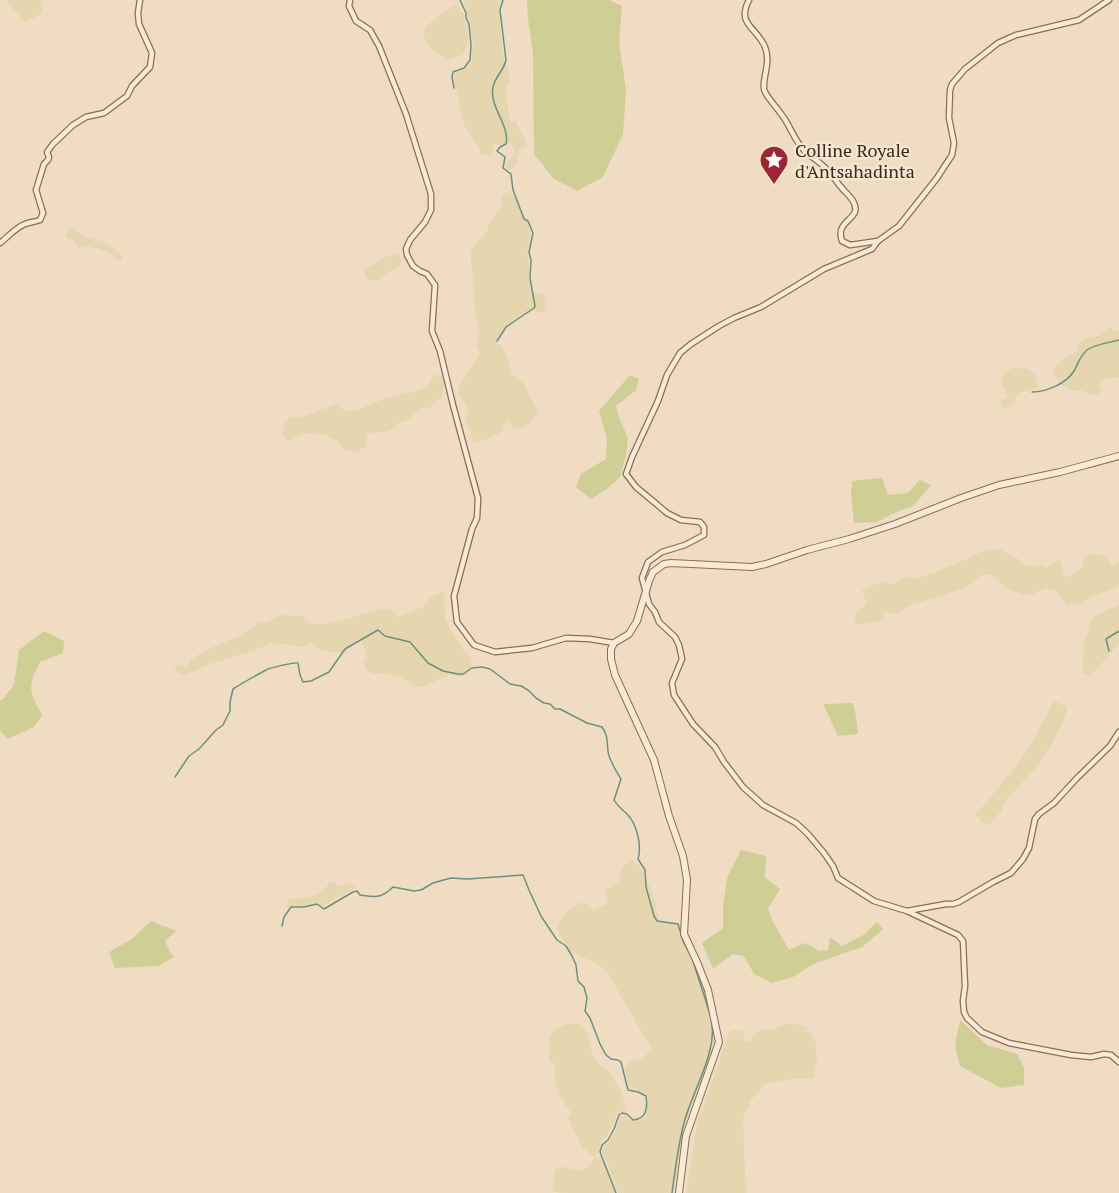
<svg xmlns="http://www.w3.org/2000/svg" width="1119" height="1193" font-family="'PT Serif',serif">
<rect width="100%" height="100%" fill="#f0dcc2"/>
<g fill="#e6d6af">
<polygon points="6,0 41,0 43,13 25,22"/>
<polygon points="464,0 501,0 500,21 502,45 503,55 509,74 510,82 506,86 509,119 511,122 515,121 527,143 527,147 519,149 517,161 513,170 509,170 505,167 514,152 514,146 510,144 493,145 493,155 481,155 479,147 464,125 453,75 457,71 466,68 471,62 473,42"/>
<polygon points="454,5 458,6 464,15 464,20 467,23 468,40 464,54 449,60 435,52 428,46 423,33 426,26"/>
<polygon points="507,191 512,195 517,197 523,213 527,218 531,231 531,240 527,251 529,262 529,275 532,291 545,295 546,309 544,313 533,311 518,317 505,326 495,342 500,345 507,356 512,375 518,378 525,386 539,414 533,418 530,423 520,429 514,428 507,421 502,427 502,432 490,438 474,443 465,418 470,413 459,394 458,386 473,366 480,352 476,348 479,330 474,306 474,285 471,265 471,250 488,230 487,226 493,219 497,211 501,207 502,196"/>
<polygon points="72,227 85,237 102,241 121,254 123,258 120,260 116,260 111,253 97,248 94,248 88,246 79,248 75,242 66,237 65,234"/>
<polygon points="399,253 402,266 396,267 377,280 369,280 366,278 364,271 366,268 376,264 383,258"/>
<polygon points="1112,327 1114,331 1119,331 1119,377 1102,380 1099,385 1103,391 1096,395 1089,394 1082,390 1073,391 1068,388 1062,386 1052,371 1064,358 1077,351 1078,343 1084,339 1096,336"/>
<polygon points="1015,368 1026,369 1033,373 1037,380 1037,388 1019,393 1015,396 1015,402 1010,407 1003,408 999,402 1003,399 1008,398 1001,383 1004,374 1010,369"/>
<polygon points="435,375 440,375 444,381 443,395 431,407 421,409 404,422 397,424 397,426 391,430 384,432 378,432 370,433 367,436 366,446 357,452 345,451 338,441 323,434 302,433 292,440 288,440 282,434 284,426 289,418 301,417 336,404 346,411 355,411 386,398 417,391 427,386"/>
<polygon points="999,549 1016,557 1022,563 1034,567 1042,565 1046,568 1056,561 1059,560 1062,563 1063,576 1068,577 1083,567 1084,564 1082,558 1084,556 1091,554 1101,554 1108,559 1112,565 1119,562 1119,585 1110,590 1089,598 1082,603 1067,606 1055,590 1050,590 1047,587 1045,590 1037,591 1032,595 1024,595 1003,586 992,575 985,574 977,578 969,586 944,595 907,606 903,611 894,614 886,611 883,614 884,617 881,621 856,625 855,618 856,614 867,602 862,592 863,589 885,581 889,584 895,584 905,577 913,579 936,572 973,556 982,551"/>
<polygon points="441,592 444,594 445,619 458,642 471,659 471,666 468,675 460,677 450,674 425,686 413,687 402,677 385,673 374,674 367,671 363,663 367,657 361,640 352,644 346,653 330,652 317,648 311,643 303,647 286,644 277,645 270,643 256,650 210,664 186,675 179,674 173,669 179,665 187,666 190,660 204,651 244,634 259,622 267,622 281,615 303,616 306,623 323,624 344,620 376,610 389,609 399,617 418,608 421,609 431,597"/>
<polygon points="1119,605 1119,643 1091,676 1082,673 1084,654 1083,644 1090,628 1090,621 1095,616"/>
<polygon points="1054,701 1068,707 1062,724 1051,746 1033,771 1007,799 1002,810 992,822 986,826 979,818 974,814 984,805 1016,766 1032,742"/>
<polygon points="631,860 639,865 646,878 655,901 659,920 681,926 686,943 691,952 701,981 714,1025 714,1047 684,1128 674,1193 618,1193 608,1164 602,1152 603,1147 609,1142 616,1130 620,1117 625,1115 629,1120 634,1121 640,1120 644,1118 648,1098 638,1090 630,1087 628,1083 625,1069 633,1059 641,1062 651,1048 607,972 598,964 571,952 557,930 559,923 567,910 582,902 593,910 608,904 605,890 619,882 619,877 623,866"/>
<polygon points="330,881 336,883 338,886 351,883 355,888 353,890 346,893 324,905 323,907 314,903 300,907 297,905 291,906 288,908 287,903 290,899 310,897 325,889"/>
<polygon points="578,1023 588,1033 592,1054 598,1064 607,1069 611,1074 621,1092 627,1111 621,1111 617,1114 608,1135 601,1142 599,1152 594,1157 582,1147 568,1118 572,1114 559,1095 556,1084 554,1063 549,1062 549,1039 554,1030 565,1025"/>
<polygon points="789,1023 805,1026 815,1038 817,1062 813,1078 790,1079 764,1084 750,1102 743,1119 746,1193 686,1193 698,1118 707,1096 729,1032 734,1030 745,1032 743,1040 749,1042 759,1030 770,1030"/>
<polygon points="595,1158 600,1158 604,1164 615,1193 561,1193 553,1191 552,1189 555,1183 553,1173 559,1166 577,1171 584,1169"/>
</g>
<g fill="#cfce95">
<polygon points="527,0 609,0 622,6 619,42 626,90 623,134 603,177 577,191 554,179 534,154 533,53 528,19"/>
<polygon points="630,375 639,379 636,390 616,406 618,415 628,438 626,455 620,477 608,488 591,499 576,487 581,474 606,459 607,439 599,411"/>
<polygon points="882,478 888,495 908,493 920,480 931,485 913,506 899,511 877,522 854,523 851,494 852,481"/>
<path d="M44,631L64,641L63,653L40,662C27,687 29,691 42,715L34,727L8,739L0,731V700H2L14,685L19,650Z"/>
<polygon points="853,703 856,716 858,734 838,736 823,704"/>
<polygon points="741,850 766,856 765,878 780,889 768,909 772,920 789,950 805,943 819,951 828,950 830,937 842,946 865,934 877,922 883,929 862,947 813,964 793,977 772,983 754,974 744,956 733,954 713,969 702,943 723,928 723,907 727,878"/>
<polygon points="151,921 176,931 165,941 170,952 174,957 158,966 115,968 109,952 132,939"/>
<polygon points="960,1020 987,1045 1017,1054 1024,1068 1024,1085 1001,1088 960,1066 955,1046"/>
</g>
<g fill="none" stroke-linecap="round" stroke-linejoin="round">
<g stroke="#6b9182" stroke-width="1.5">
<polyline points="454,88 452,77 453,72 464,68 470,60 471,45 469,24 466,18 466,13 460,0"/>
<path d="M497,341L506,327L534,308L535,306L530,278L531,260L529,252L533,233L528,221L524,219L513,190L511,174L503,168L505,157L497,151L500,147L506,144C510,124 489,108 493,87C495,77 504,70 506,60L500,10L503,0"/>
<path d="M1032,392C1046,392 1066,384 1074,371C1078,364 1080,356 1087,350C1093,345 1111,342 1119,340"/>
<polyline points="1109,651 1106,639 1119,631"/>
<path d="M175,777L189,756L199,749L216,730L223,725L230,711V702L233,689C244,682 255,676 266,670C269,668 294,662 298,663L300,675L303,682L311,681L329,672L345,649L378,630L385,636L410,642L428,663L443,671L458,674H463L472,668L482,667L490,669L510,684L521,686L528,690L536,698L544,703L550,704L555,709H560L587,723L602,727C608,735 607,742 608,751C609,760 616,771 621,779L614,800C618,807 621,808 627,814C637,824 642,846 638,859L645,870L646,887L654,916L657,921L678,924L683,941L690,954"/>
<path d="M282,926L284,917L291,907H304L317,904L324,909L353,892L357,891L360,895C375,897 381,899 393,887L414,891L421,890L433,883L451,878L467,879L523,875L529,890L541,916L557,940L566,946L572,956L576,965L578,981L584,987L587,998L585,1011L590,1018L600,1044L606,1055L611,1059L618,1060L621,1062L628,1090L638,1092L646,1096C648,1109 646,1119 633,1120L627,1114L622,1113L619,1115L614,1129L608,1140L602,1145L600,1152L616,1193"/>
<polyline points="693,961 711,1017"/>
<path d="M672,1193C675,1170 678,1146 684,1123C691,1095 716,1054 712,1025"/>
</g>
<g stroke="#8b6c58" stroke-width="7">
<g id="minor">
<polyline points="350,0 349,6 356,21 370,30 379,46 406,114 431,194 431,210 425,222 410,240 406,249 407,255 413,266 420,271 427,274 435,285 432,331 440,351 453,405 478,498 477,518 472,529 454,596 457,622 474,645 495,652 532,648 566,638 590,639 614,643"/>
<path d="M749,0C736,25 757,27 765,47C772,64 760,82 765,92C770,101 778,109 784,118C791,128 796,144 806,152C814,159 824,165 830,173C834,177 837,183 841,187C845,192 850,196 853,201C864,220 834,219 842,241L850,245L878,241"/>
<polyline points="1109,0 1079,20 1016,35 998,43 965,69 952,84 950,90 949,118 954,143 952,155 937,178 899,226 878,241 872,249 824,269 761,307 734,318 719,326 691,344 680,353 667,375 658,401 632,457 626,474 636,487 654,502 667,513 681,520 700,522 704,527 704,535 685,545 662,552 648,562 642,578 649,604 655,612 659,622 675,637 679,645 682,659 672,683 674,695 693,724 715,747 724,762 743,787 763,805 796,823 807,833 824,853 833,866 838,878 874,901 907,911 958,935 963,941 965,986 963,1001 964,1012 967,1018 982,1032 1009,1043 1071,1055 1091,1057 1104,1054 1111,1055 1119,1062"/>
<path d="M0,243C8,237 15,228 25,224C30,222 35,222 40,220L43,213L36,190L44,164L48,160L49,157L47,152L53,144L73,125L86,117L104,113L127,96L132,86L150,67L152,53L139,24L138,13L140,0"/>
<polyline points="907,911 946,904 953,904 959,902 993,882 1011,873 1023,859 1029,848 1035,819 1039,814 1054,803 1077,778 1110,746 1119,732"/>
</g>
</g>
<g stroke="#8b6c58" stroke-width="8">
<polyline id="tertiary" points="679,1193 686,1136 719,1042 708,990 697,962 684,934 687,880 683,856 669,816 654,760 615,675 611,659 611,649 614,643 629,634 637,621 649,581 653,572 664,564 671,563 752,567 766,564 807,550 849,539 895,524 961,498 999,485 1060,472 1119,456"/>
</g>
<use href="#minor" stroke="#faead5" stroke-width="4.5"/>
<use href="#tertiary" stroke="#faead5" stroke-width="6"/>
</g>
<defs>
<g id="sight-pin" transform="scale(1.5)"><path d="M0 17L-7.5 6A9.5 9.5 0 1 1 7.5 6Z" fill="#9d2536" stroke="#f7e7d2"/><path d="M0-6L1.8-2.2L6-1.7L2.9 1.2L3.7 5.4L0 3.3L-3.7 5.4L-2.9 1.2L-6-1.7L-1.8-2.2Z" fill="#fff"/></g>
</defs>
<g fill-rule="evenodd">
<use href="#sight-pin" x="774" y="160"/>
</g>
<g text-anchor="middle" dominant-baseline="central" stroke-width="4.5" stroke-linejoin="round" paint-order="stroke">
<g font-size="18" fill="#3a271d" stroke="#f7e7d2" text-anchor="start">
<text x="795" y="150">Colline Royale<tspan x="795" dy="21">d'Antsahadinta</tspan></text>
</g>
</g>
</svg>
